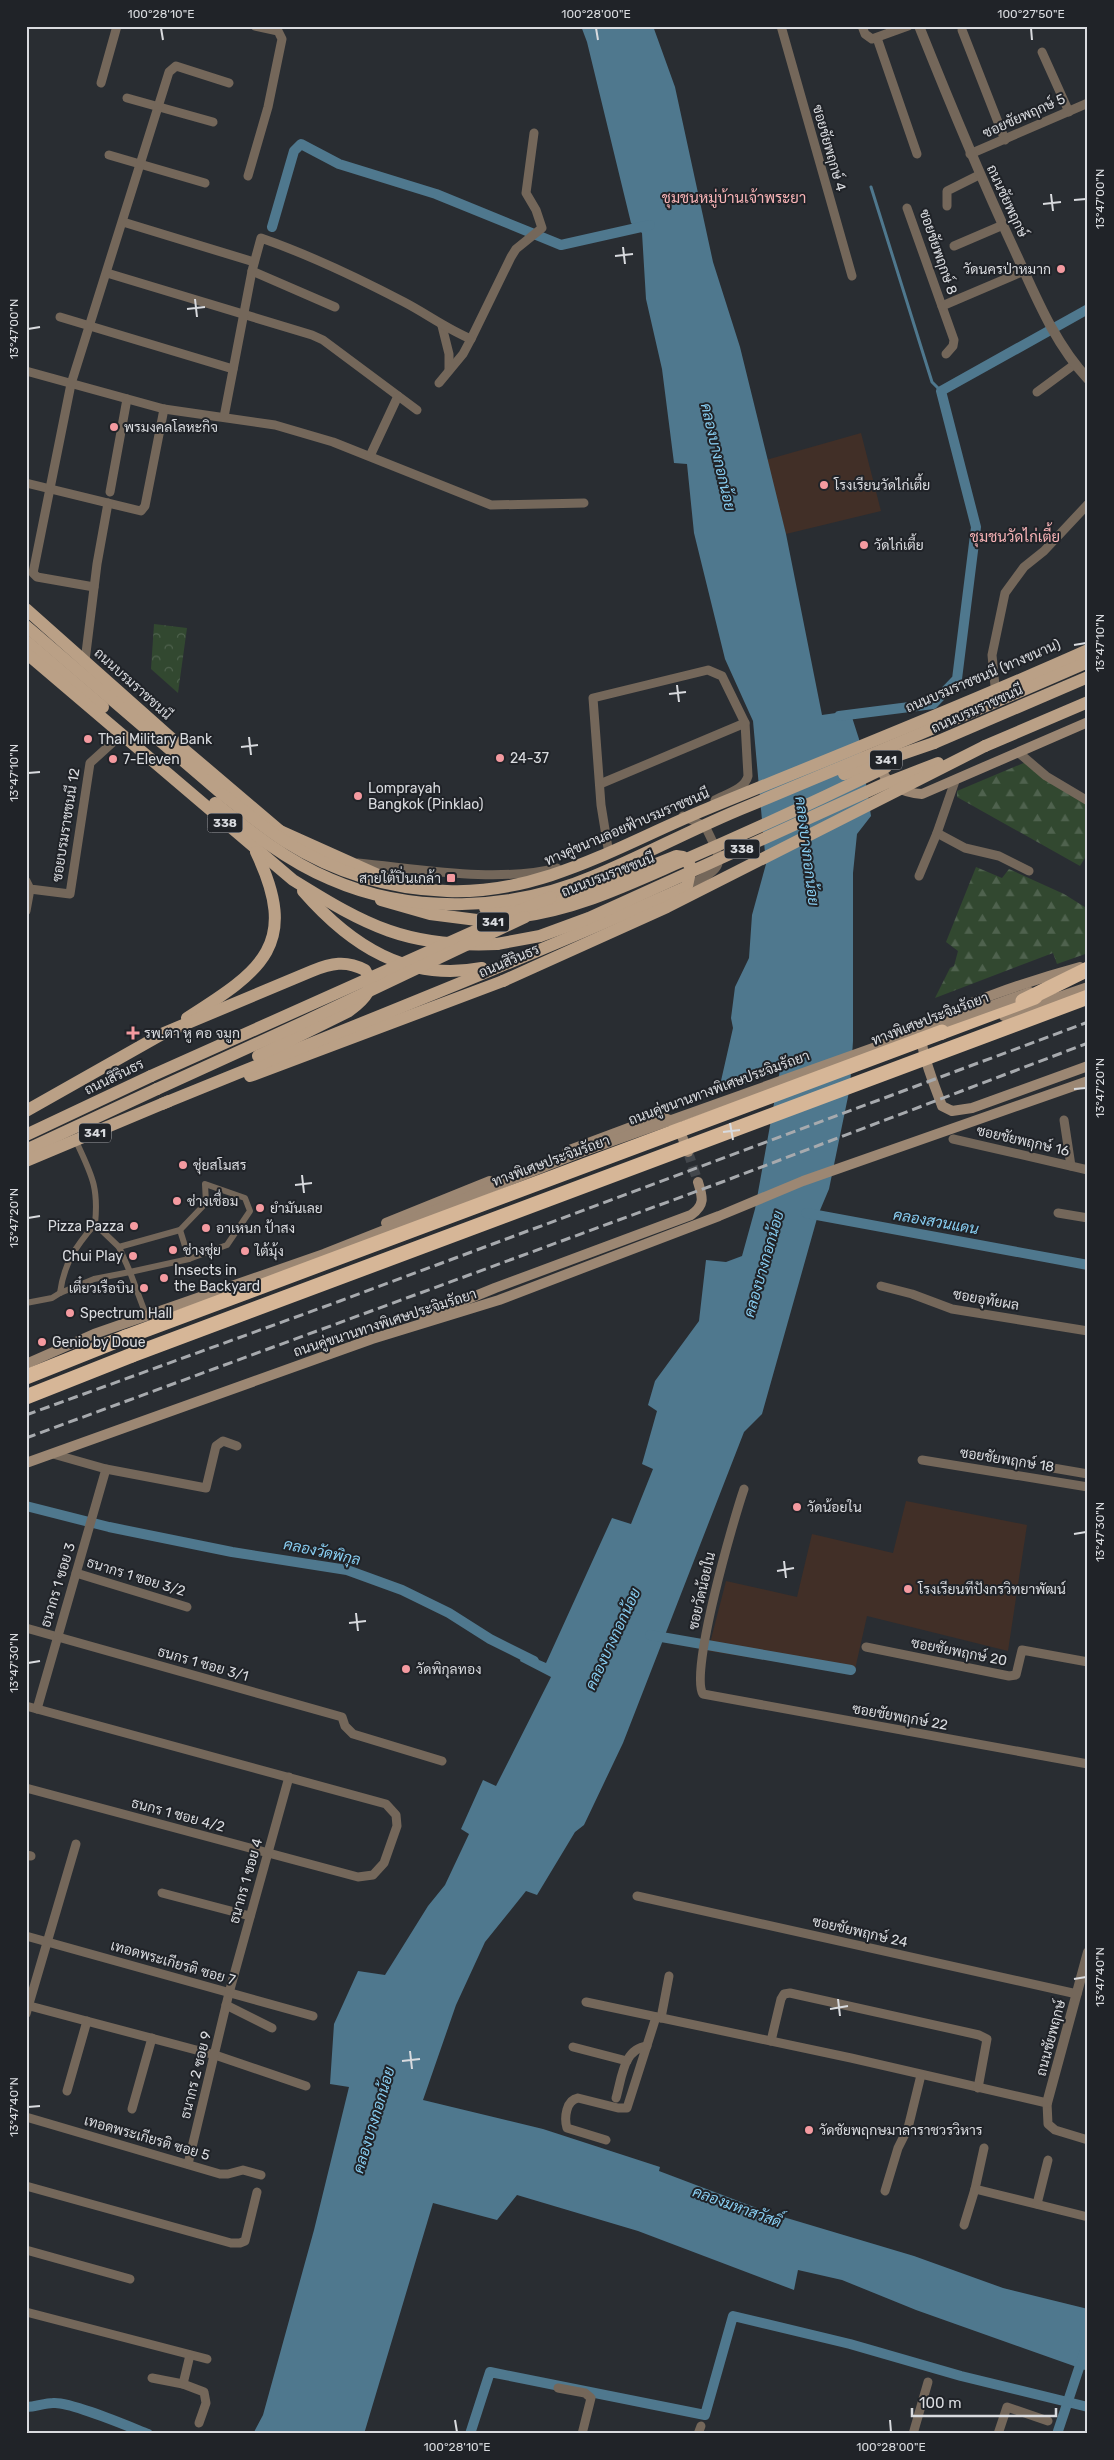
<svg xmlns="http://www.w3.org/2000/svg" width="1114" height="2460" font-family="Rubik,Sarabun,sans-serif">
<defs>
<pattern id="forest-firs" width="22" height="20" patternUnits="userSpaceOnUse" patternTransform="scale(1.25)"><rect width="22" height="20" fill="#324830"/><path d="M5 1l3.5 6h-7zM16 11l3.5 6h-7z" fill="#4f624e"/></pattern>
<pattern id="park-crowns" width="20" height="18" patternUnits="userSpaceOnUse" patternTransform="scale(1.25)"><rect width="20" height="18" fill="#324830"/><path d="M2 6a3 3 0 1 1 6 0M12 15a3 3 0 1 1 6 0" fill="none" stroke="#4f624e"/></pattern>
</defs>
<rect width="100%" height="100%" fill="#292d32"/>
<g fill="#412f27">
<polygon points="861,433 881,511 786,534 766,460"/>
<polygon points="906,1501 1027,1525 1008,1651 867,1616 854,1674 708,1651 726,1581 797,1597 812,1534 893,1553"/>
</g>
<g fill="url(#forest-firs)">
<polygon points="1026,762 1088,805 1088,853 1080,866 957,797 957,791"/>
<polygon points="976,867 1002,878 1009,869 1064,894 1088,909 1088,953 1057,964 1053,953 935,998 950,968 954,966 958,951 946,942"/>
</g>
<polygon fill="url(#park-crowns)" points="154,624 187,628 178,693 151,669"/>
<polygon fill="#4f788e" points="581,26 653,26 675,87 713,262 740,347 786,534 822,715 850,711 859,739 871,816 857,834 853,873 853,1041 850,1087 829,1189 818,1215 762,1414 744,1432 623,1743 584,1825 575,1832 537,1895 526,1891 485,1942 456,2005 423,2100 543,2129 660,2167 659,2171 770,2213 914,2256 1003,2288 1088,2309 1088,2371 916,2310 842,2280 798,2270 794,2290 638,2231 517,2195 497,2220 433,2203 364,2434 253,2434 263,2415 314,2230 349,2087 330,2084 334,2024 358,1971 385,1975 428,1906 445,1885 469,1834 461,1829 483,1780 496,1786 551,1677 520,1661 523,1653 546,1663 612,1518 631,1524 653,1469 642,1464 657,1411 648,1405 655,1381 699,1321 706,1260 726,1262 742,1256 755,1209 780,1070 718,1094 733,1028 731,1018 735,987 749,958 752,915 766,864 753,721 725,659 694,533 687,464 674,463 662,369 646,299 642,233 631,223 587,42"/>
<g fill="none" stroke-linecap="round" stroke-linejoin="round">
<polyline stroke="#4f788e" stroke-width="3" points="871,187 932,382 941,391"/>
<g stroke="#4f788e" stroke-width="10">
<polyline points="272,227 294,151 301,144 339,164 436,194 561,245 650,225"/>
<polyline points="839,716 933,704 957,679 976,527 941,391 1088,309"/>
<polyline points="806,1213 1088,1265"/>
<polyline points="26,1506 109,1527 232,1552 347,1570 402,1590 449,1613 490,1639 534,1661"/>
<polyline points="650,1635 851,1670"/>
<path d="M26,2407C36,2407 44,2403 53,2403C69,2401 130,2427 148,2434"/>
<polyline points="470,2434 490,2372 705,2415 733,2316 850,2344 961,2376 1088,2407"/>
<polyline points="1057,2434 1088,2341"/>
</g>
<polyline stroke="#43474c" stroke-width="10" stroke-dasharray="10 5" stroke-linecap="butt" points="688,1152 698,1182"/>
<g stroke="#74675a" stroke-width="6">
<polyline points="180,1230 189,1259"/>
<polyline points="119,1247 180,1230 206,1203 205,1184 245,1198 250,1211 227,1245 189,1259 130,1272 146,1315"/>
<path d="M60,1293C64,1263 76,1246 95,1224"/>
<path d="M26,1303L52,1298L60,1293L94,1279L130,1272L119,1247L95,1224C99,1186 91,1174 76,1141"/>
</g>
<g stroke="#74675a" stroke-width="9">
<polyline points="781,26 852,276"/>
<polyline points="862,26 865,34 872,39 908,26"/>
<polyline points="962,30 1005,140"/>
<polyline points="877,38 917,154"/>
<polyline points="1042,52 1069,112"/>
<polyline points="101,83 117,26"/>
<polyline points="127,98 213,122"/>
<polyline points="970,154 1088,103"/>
<polyline points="109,155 205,183"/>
<polyline points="248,176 268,107 282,39 278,31 255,26"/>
<polyline points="947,206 947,191 979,175"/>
<polyline points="907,208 954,340 953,346 946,354"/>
<polyline points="123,222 254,262"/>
<polyline points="954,246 1003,225"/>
<polyline points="252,271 335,307"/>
<polyline points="107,273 312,335 323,340 417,410"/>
<polyline points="942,306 1024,271"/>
<polyline points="60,317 233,369"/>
<polyline points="442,326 449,354 449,369"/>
<polyline points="471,339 511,257 516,249 542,228 536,210 526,193 534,133"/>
<polyline points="26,371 164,409 275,425 333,442 491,505 584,503"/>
<polyline points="1037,392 1075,364"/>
<path d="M224,417L252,271L261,238C310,255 358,278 404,302C427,314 447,329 471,339L463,354L439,383"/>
<polyline points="370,456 398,396"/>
<polyline points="26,483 141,511 145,506 164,409"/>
<polyline points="110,492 127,399"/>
<polyline points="94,587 37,577 33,573 71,384 169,72 176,66 229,83"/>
<polyline points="85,661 97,564 108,503"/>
<polyline points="995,686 992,655 1005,593 1024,567 1044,551 1088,504"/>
<polyline points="1019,753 1046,776 1088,801"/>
<polyline points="600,784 745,723"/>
<path d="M683,816L705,826C724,865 727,866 687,886"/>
<polyline points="937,833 965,848 999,856 1029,871"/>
<path d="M608,848L601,805L593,698L708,670L722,676L745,723L748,776C745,789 726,794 715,800"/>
<path d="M358,863C421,869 495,883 557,868"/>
<polyline points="919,876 937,833 955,781"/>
<polyline points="26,881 30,889 70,894 90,763 122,734"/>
<polyline points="26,911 30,889"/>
<polyline points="1064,1120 1071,1166"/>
<polyline points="953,1139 1088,1170"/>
<polyline points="1058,1213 1088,1218"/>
<polyline points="881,1286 912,1294 952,1309 1088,1331"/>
<polyline points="53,1454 106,1469 206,1488 216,1446 223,1441 237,1446"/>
<polyline points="922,1460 1088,1487"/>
<polyline points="1047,1467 1088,1474"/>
<path d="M744,1489C734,1518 689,1673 703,1694L1088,1764"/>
<polyline points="76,1573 187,1607"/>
<polyline points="26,1628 342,1717 345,1726 353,1734 442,1761"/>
<polyline points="866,1647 1009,1676 1016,1675 1022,1650 1088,1662"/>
<polyline points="26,1706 386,1804 396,1815 397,1826 384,1863 373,1875 358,1877 26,1788"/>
<polyline points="37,1709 106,1469"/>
<polyline points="26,1855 31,1856"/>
<polyline points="162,1893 250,1916"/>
<polyline points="637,1896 1077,1994"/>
<polyline points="26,1936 313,2016"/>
<polyline points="586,2002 851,2058 1047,2103 1048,2124 1055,2130 1088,2140"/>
<polyline points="26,2005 215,2055 306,2086"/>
<polyline points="226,2005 272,2028"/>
<polyline points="26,2014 76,1844"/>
<polyline points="661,2018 669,1976"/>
<polyline points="771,2041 781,1999 784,1994 790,1993 979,2035 987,2039 978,2088"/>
<polyline points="573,2047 627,2061"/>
<polyline points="67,2091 87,2021"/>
<path d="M616,2098C622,2078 623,2049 647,2046"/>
<polyline points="132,2109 152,2038"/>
<polyline points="26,2117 220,2174 228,2174 243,2170 261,2175"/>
<path d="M606,2140L567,2128C564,2118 566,2100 578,2098L618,2108H627L656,2017"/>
<polyline points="984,2148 975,2189 1088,2217"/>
<polyline points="188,2164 229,1993 289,1777"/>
<polyline points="26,2186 231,2243 240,2243 245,2241 257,2192"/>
<polyline points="885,2191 898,2148 908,2128 921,2075"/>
<polyline points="1037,2204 1048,2160"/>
<polyline points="964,2225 975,2189"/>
<polyline points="26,2250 130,2279"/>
<polyline points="26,2312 207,2359"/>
<polyline points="190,2355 183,2384 204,2392 206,2403 199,2423"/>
<polyline points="152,2378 183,2384"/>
<polyline points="558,2388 585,2393 591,2398 582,2434"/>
<polyline points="698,2434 701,2426"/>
<polyline points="913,2434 928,2382"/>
<polyline points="998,2434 1007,2407 1048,2421"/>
</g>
<g stroke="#74675a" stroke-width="10">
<path d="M919,26C949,101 979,174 1013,247C1034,292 1053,342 1088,379"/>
<polyline points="1047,2103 1088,1952"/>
</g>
<g stroke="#9c8773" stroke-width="10">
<path d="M879,764C884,784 903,793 922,794L1088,722"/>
<path d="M1080,967C1054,974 929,1011 922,1033C918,1046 937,1092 942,1106L952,1111L972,1108L1088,1066"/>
<polyline points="1004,1016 1088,987"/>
<path d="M567,1151L658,1117C679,1118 681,1135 688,1152"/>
<polyline points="386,1223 490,1181"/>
<path d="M424,1317L495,1288L691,1215C705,1205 703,1198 698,1182"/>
<polyline points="26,1364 94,1334 324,1254 579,1153"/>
<polyline points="26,1463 372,1339 499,1300 719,1216 803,1181 1088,1081"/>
</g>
<g stroke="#baa086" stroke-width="12">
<polyline points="26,609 180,746 286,836"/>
<polyline points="26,626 222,794"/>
<polyline points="26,641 103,707"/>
<path d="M26,653L293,880C367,926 407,948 497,944"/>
<polyline points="934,743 1088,677"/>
<polyline points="985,746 1088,702"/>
<polyline points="280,831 387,879"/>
<path d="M303,891C351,946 407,982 482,968"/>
<polyline points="381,900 430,914 477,920"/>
<path d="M187,1018C263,970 300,944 256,852"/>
<polyline points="250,1076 503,981"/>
<path d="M162,1104C336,1033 512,964 684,888L687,886L691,867L683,857L676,856L601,886L540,905L485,908"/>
<path d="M26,1111L164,1033L312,971C331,963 346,960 365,970C376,989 365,999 349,1011L258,1056"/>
<polyline points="26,1135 151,1076"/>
<polyline points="26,1150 157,1089"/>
<polyline points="26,1161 169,1101"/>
</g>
<g stroke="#d6b697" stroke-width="15">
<polyline points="942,1032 1035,997"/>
<polyline points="26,1377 126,1337"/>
<polyline points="26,1397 132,1355"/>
</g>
<g stroke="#a7aaae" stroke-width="3" stroke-dasharray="10 5" stroke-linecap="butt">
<polyline points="26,1415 340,1301 1088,1022"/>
<polyline points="26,1438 722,1182 1088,1043"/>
</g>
<polyline stroke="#9c8773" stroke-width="10" points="579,1153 1030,992"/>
<g stroke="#baa086" stroke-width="12">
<polyline points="844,774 934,743"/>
<path d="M222,794C243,810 264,828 286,842C334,872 390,889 447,891C543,895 623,843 709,808C836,756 963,706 1088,650"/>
<path d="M215,803C251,832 287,861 330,879C412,915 512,911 594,876C645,855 694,828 746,807C860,759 974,712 1088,662"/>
<path d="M517,917C578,909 627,885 682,861C751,831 819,800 886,767"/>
<polyline points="497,944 540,936 589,918 884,784 938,763"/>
<polyline points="503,981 667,907 985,746"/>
<polyline points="151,1076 551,897"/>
<polyline points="157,1089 304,1022 525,917"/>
</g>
<g stroke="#d6b697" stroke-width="15">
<polyline points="1023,1001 1088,969"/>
<polyline points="126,1337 942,1032"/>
<polyline points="132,1355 1088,997"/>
</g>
</g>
<path fill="none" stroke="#d9dbdf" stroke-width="2" d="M161,28L163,40M596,28L598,40M1031,28L1032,40M1051,194L1053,211M1074,200L1086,199M1043,204L1061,202M623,247L625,264M615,256L633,254M195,299L197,317M187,309L205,307M28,329L40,327M1074,645L1086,643M677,685L679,702M669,694L686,692M249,737L251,755M241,747L258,745M28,773L40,772M1074,1089L1086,1088M730,1123L733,1140M723,1132L740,1130M302,1175L304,1193M295,1185L312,1183M28,1218L40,1216M1074,1534L1086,1532M784,1561L786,1578M777,1571L794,1568M356,1613L358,1631M349,1623L366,1621M28,1663L40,1661M1074,1979L1086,1977M838,1999L840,2016M830,2009L848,2006M410,2051L412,2069M402,2061L420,2059M28,2107L40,2106M455,2420L457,2432M890,2420L891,2432"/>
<g fill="#f49aa0" stroke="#202328" stroke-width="2">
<circle cx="1061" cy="269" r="5"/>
<circle cx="114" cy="427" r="5"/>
<circle cx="824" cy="485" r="5"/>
<circle cx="864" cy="545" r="5"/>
<circle cx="88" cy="739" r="5"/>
<circle cx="500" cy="758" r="5"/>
<circle cx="113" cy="759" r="5"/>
<circle cx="358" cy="796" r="5"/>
<rect x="446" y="873" width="10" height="10" rx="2.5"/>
<path d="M130.5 1025.5h5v5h5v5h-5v5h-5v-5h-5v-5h5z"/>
<circle cx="183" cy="1165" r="5"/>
<circle cx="177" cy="1201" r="5"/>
<circle cx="260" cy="1208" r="5"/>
<circle cx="134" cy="1226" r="5"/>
<circle cx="206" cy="1228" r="5"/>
<circle cx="173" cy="1250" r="5"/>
<circle cx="245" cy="1251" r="5"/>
<circle cx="133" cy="1256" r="5"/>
<circle cx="164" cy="1278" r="5"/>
<circle cx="144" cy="1288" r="5"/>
<circle cx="70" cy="1313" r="5"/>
<circle cx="42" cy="1342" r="5"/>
<circle cx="797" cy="1507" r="5"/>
<circle cx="908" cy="1589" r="5"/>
<circle cx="406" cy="1669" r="5"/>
<circle cx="809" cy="2130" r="5"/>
</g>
<g text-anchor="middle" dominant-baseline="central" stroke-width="4" stroke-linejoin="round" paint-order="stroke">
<g fill="#202328" stroke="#a2a4a8" stroke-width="1">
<rect x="870" y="750.5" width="32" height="19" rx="4"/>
<rect x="207.5" y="813.5" width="35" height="19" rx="4"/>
<rect x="724.5" y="839.5" width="35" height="19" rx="4"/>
<rect x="477" y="912.5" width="32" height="19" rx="4"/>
<rect x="79" y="1123.5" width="32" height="19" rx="4"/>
</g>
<g font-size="12" font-weight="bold" fill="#d9dbdf">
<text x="886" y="760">341</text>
<text x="225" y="823">338</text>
<text x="742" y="849">338</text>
<text x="493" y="922">341</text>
<text x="95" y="1133">341</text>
</g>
<g font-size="14" fill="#d9dbdf" stroke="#202328">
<text transform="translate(1024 116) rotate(-24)">ซอยชัยพฤกษ์ 5</text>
<text transform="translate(829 148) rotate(74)">ซอยชัยพฤกษ์ 4</text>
<text transform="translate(1007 201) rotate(65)">ถนนชัยพฤกษ์</text>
<text transform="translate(938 252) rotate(71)">ซอยชัยพฤกษ์ 8</text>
<text transform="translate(983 676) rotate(-23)">ถนนบรมราชชนนี (ทางขนาน)</text>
<text transform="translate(133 684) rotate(42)">ถนนบรมราชชนนี</text>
<text transform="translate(977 709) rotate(-24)">ถนนบรมราชชนนี</text>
<text transform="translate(66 825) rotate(-81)">ซอยบรมราชชนนี 12</text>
<text transform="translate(627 827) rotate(-23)">ทางคู่ขนานลอยฟ้าบรมราชชนนี</text>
<text transform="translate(608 875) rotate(-21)">ถนนบรมราชชนนี</text>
<text transform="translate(509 961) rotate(-23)">ถนนสิรินธร</text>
<text transform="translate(930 1019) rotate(-21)">ทางพิเศษประจิมรัถยา</text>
<text transform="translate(114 1077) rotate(-26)">ถนนสิรินธร</text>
<text transform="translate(719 1088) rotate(-20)">ถนนคู่ขนานทางพิเศษประจิมรัถยา</text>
<text transform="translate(1023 1141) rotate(13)">ซอยชัยพฤกษ์ 16</text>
<text transform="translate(551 1161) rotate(-20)">ทางพิเศษประจิมรัถยา</text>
<text transform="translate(986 1300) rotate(10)">ซอยอุทัยผล</text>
<text transform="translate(385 1323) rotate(-18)">ถนนคู่ขนานทางพิเศษประจิมรัถยา</text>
<text transform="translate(1007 1460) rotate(9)">ซอยชัยพฤกษ์ 18</text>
<text transform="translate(136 1577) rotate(17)">ธนากร 1 ซอย 3/2</text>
<text transform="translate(58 1585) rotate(-73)">ธนากร 1 ซอย 3</text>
<text transform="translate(702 1591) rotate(-77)">ซอยวัดน้อยใน</text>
<text transform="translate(959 1652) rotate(11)">ซอยชัยพฤกษ์ 20</text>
<text transform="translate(203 1664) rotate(16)">ธนกร 1 ซอย 3/1</text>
<text transform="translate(900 1717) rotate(10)">ซอยชัยพฤกษ์ 22</text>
<text transform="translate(178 1815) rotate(15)">ธนกร 1 ซอย 4/2</text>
<text transform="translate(246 1881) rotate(-74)">ธนากร 1 ซอย 4</text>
<text transform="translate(860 1932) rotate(13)">ซอยชัยพฤกษ์ 24</text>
<text transform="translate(173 1963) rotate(16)">เทอดพระเกียรติ ซอย 7</text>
<text transform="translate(1051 2038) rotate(-75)">ถนนชัยพฤกษ์</text>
<text transform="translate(196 2075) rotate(-76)">ธนากร 2 ซอย 9</text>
<text transform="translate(147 2138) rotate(16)">เทอดพระเกียรติ ซอย 5</text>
</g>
<g font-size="14" fill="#d9dbdf" stroke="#202328" text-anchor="start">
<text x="1051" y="269" text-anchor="end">วัดนครป่าหมาก</text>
<text x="124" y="427">พรมงคลโลหะกิจ</text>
<text x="834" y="485">โรงเรียนวัดไก่เตี้ย</text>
<text x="874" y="545">วัดไก่เตี้ย</text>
<text x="98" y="739">Thai Military Bank</text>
<text x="510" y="758">24-37</text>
<text x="123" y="759">7-Eleven</text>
<text x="368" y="788">Lomprayah<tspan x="368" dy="16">Bangkok (Pinklao)</tspan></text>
<text x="441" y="878" text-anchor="end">สายใต้ปิ่นเกล้า</text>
<text x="144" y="1033">รพ.ตา หู คอ จมูก</text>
<text x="193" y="1165">ชุ่ยสโมสร</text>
<text x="187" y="1201">ช่างเชื่อม</text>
<text x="270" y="1208">ยำมันเลย</text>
<text x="124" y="1226" text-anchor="end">Pizza Pazza</text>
<text x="216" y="1228">อาเหนก ป้าสง</text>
<text x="183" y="1250">ช่างชุ่ย</text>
<text x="255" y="1251">ใต้มุ้ง</text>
<text x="123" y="1256" text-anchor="end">Chui Play</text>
<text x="174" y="1270">Insects in<tspan x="174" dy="16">the Backyard</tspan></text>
<text x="134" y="1288" text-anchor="end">เตี๋ยวเรือบิน</text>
<text x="80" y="1313">Spectrum Hall</text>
<text x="52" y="1342">Genio by Doue</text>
<text x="807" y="1507">วัดน้อยใน</text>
<text x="918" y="1589">โรงเรียนทีปังกรวิทยาพัฒน์</text>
<text x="416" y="1669">วัดพิกุลทอง</text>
<text x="819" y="2130">วัดชัยพฤกษมาลาราชวรวิหาร</text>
</g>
<g font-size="15" fill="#f7b3b6" stroke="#202328">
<text x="734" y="198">ชุมชนหมู่บ้านเจ้าพระยา</text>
<text x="1015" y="537">ชุมชนวัดไก่เตี้ย</text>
</g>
<g font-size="15" font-style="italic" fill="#88cef2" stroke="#202328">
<text transform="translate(718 457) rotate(77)">คลองบางกอกน้อย</text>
<text transform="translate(807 851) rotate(83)">คลองบางกอกน้อย</text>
<text transform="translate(936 1222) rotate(10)">คลองสวนแดน</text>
<text transform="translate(764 1264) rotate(-74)">คลองบางกอกน้อย</text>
<text transform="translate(322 1552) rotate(12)">คลองวัดพิกุล</text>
<text transform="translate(613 1639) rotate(-65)">คลองบางกอกน้อย</text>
<text transform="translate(374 2120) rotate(-73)">คลองบางกอกน้อย</text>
<text transform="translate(737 2207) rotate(20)">คลองมหาสวัสดิ์</text>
</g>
</g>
<rect width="1114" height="2460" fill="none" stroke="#202328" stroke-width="55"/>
<path d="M912 2408v8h144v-8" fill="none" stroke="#d9dbdf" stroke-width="2.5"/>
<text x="919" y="2408" font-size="15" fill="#d9dbdf" stroke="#202328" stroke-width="4" paint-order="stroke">100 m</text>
<rect x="28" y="28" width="1058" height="2404" fill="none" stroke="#d9dbdf" stroke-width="2"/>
<g font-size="12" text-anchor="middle" fill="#d9dbdf">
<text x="161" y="18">100°28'10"E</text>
<text x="596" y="18">100°28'00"E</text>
<text x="1031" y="18">100°27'50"E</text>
<text transform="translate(1100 199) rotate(-90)" y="4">13°47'00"N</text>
<text transform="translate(14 329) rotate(-90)" y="4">13°47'00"N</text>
<text transform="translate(1100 643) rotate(-90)" y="4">13°47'10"N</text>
<text transform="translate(14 773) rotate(-90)" y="4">13°47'10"N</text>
<text transform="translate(1100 1088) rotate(-90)" y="4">13°47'20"N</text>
<text transform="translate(14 1218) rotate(-90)" y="4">13°47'20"N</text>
<text transform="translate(1100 1532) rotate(-90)" y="4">13°47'30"N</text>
<text transform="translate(14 1663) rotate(-90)" y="4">13°47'30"N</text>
<text transform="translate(1100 1977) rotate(-90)" y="4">13°47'40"N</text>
<text transform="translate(14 2107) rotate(-90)" y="4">13°47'40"N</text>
<text x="457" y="2451">100°28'10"E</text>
<text x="891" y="2451">100°28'00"E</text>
</g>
</svg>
